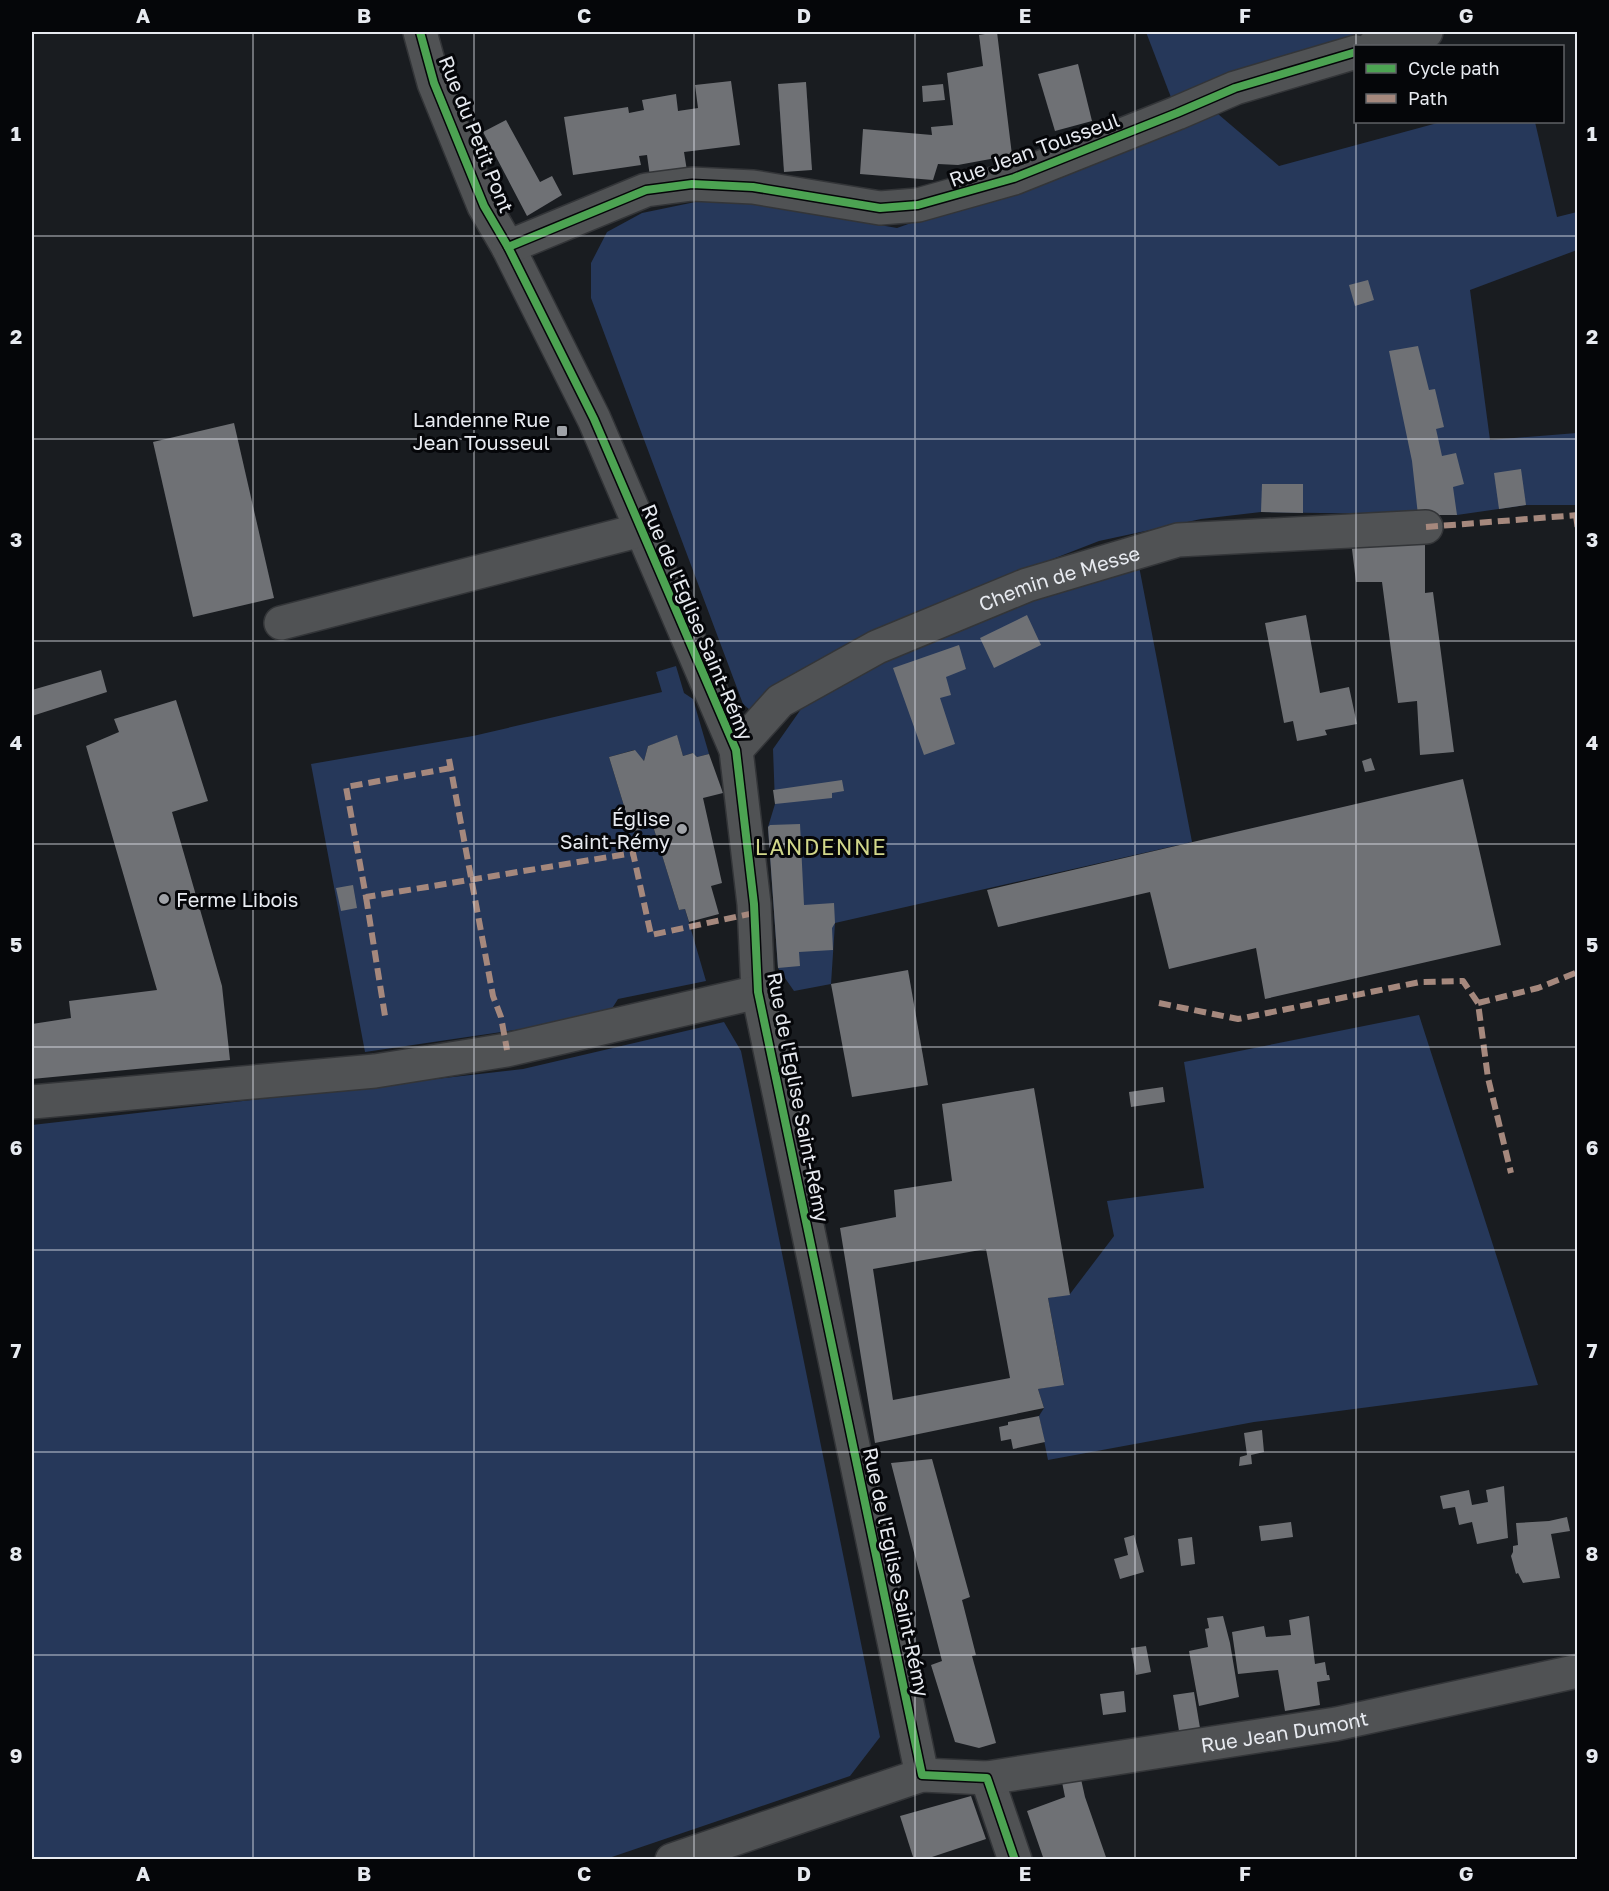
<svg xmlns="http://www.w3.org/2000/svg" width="1609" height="1891" font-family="'Golos Text',sans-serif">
<rect width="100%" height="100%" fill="#191c20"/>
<g fill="#26385a">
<polygon points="1146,32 1426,32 1177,113"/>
<polygon points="1218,114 1279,166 1441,122 1535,122 1557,217 1577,212 1577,250 1470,290 1490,440 1577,433 1577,505 1526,505 1457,515 1261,512 1201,519 1099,541 939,603 792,683 750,710 743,704 591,298 591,263 607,232 642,213 700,201 753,203 897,228"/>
<polygon points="1138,561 1192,842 835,923 831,984 794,991 778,968 768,827 775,804 773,749 806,702 887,658 1009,605"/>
<polygon points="676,666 684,693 693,699 709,754 697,757 693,753 683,756 677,736 648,746 644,761 634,750 609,757 632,832 653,826 679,910 685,909 706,981 618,999 606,1018 522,1029 365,1052 311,764 473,736 662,692 656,672"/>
<polygon points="1419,1015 1538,1385 1254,1422 1048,1460 1039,1416 1044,1408 1038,1389 1064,1384 1048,1298 1070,1294 1114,1236 1107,1201 1204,1188 1184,1062"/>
<polygon points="724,1022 741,1051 880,1737 850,1776 606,1859 32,1859 32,1125 523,1069"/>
</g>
<g fill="#6f7175" fill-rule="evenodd">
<polygon points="997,32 1012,155 958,165 938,164 933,180 860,174 863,129 932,135 931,127 953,125 947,73 983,66 979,35"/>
<polygon points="1078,64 1092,121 1055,131 1038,74"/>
<polygon points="731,81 740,145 684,152 687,171 650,177 647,155 639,156 641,165 573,175 564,117 628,107 629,113 644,110 642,100 676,94 678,111 698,108 695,85"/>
<polygon points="806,82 812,170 784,172 778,84"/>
<polygon points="943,84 945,100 923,102 922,86"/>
<polygon points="506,120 540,182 552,176 562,195 527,216 483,132"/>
<polygon points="1368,280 1374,300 1355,306 1349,285"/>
<polygon points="1418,346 1429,390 1435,389 1444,427 1436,429 1442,456 1456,453 1464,484 1453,487 1457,515 1418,515 1412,461 1389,351"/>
<polygon points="234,423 274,598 193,617 153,442"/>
<polygon points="1521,469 1526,505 1499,509 1494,473"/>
<polygon points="1262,484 1303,484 1303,513 1261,512"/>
<polygon points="1425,535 1425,593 1433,592 1454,752 1420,755 1417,701 1398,703 1382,582 1356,582 1351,541"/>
<polygon points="1027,615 1041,645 994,668 980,638"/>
<polygon points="1306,615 1320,693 1349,687 1357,724 1325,730 1327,735 1297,741 1293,721 1284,723 1265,623"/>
<polygon points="959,645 966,669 946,677 951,695 940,698 955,744 924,755 893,668"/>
<polygon points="101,670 107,692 32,716 32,690"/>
<polygon points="176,700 208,801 172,812 222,986 230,1060 32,1079 32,1024 71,1018 69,1001 157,990 86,746 119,732 114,719"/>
<polygon points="677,735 683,756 693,753 697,757 709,754 723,793 703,798 722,883 711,886 719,914 689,922 685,909 679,910 653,826 632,832 609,757 635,750 644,761 648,746"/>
<polygon points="1371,758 1375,770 1365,772 1362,761"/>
<polygon points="1463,779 1501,945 1265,999 1256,948 1169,969 1150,892 998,927 987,890"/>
<polygon points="842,780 844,791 832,793 832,798 775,804 773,790"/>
<polygon points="800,824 804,905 834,903 835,923 832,928 833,950 799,952 800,966 778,968 768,827 770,825"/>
<polygon points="353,885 357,908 341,911 336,888"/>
<polygon points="908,970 928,1085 852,1097 831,984"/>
<polygon points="1163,1087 1165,1102 1131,1107 1129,1092"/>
<path d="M1034,1088L1070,1295L1048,1298L1064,1385L1038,1389L1044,1408L875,1443L840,1228L896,1217L894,1190L952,1181L942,1104ZM986,1249L1010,1378L893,1400L873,1269Z"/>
<polygon points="1039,1416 1045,1442 1013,1449 1011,1439 1001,1441 999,1427 1008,1425 1008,1422"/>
<polygon points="1262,1430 1264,1452 1251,1455 1252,1464 1239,1466 1240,1457 1247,1455 1244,1433"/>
<polygon points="932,1459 970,1597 962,1600 976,1655 972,1656 996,1743 979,1748 955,1742 931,1665 942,1661 891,1463"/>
<polygon points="1504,1486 1508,1538 1477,1544 1472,1522 1459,1525 1455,1507 1443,1509 1440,1496 1469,1490 1472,1505 1488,1502 1486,1490"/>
<polygon points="1567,1517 1570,1531 1551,1534 1560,1578 1523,1583 1518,1573 1516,1574 1511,1556 1513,1552 1513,1546 1518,1545 1516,1523 1549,1521"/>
<polygon points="1291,1522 1293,1537 1261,1541 1259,1526"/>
<polygon points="1134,1535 1144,1572 1120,1579 1114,1559 1128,1555 1124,1538"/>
<polygon points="1192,1537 1195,1564 1181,1566 1178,1539"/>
<polygon points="1223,1616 1230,1643 1239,1697 1199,1706 1189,1651 1208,1647 1205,1629 1209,1628 1207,1618"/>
<polygon points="1309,1616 1315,1664 1325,1662 1327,1675 1329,1675 1330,1680 1317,1682 1320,1705 1285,1711 1278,1670 1238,1674 1232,1632 1264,1626 1266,1637 1291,1635 1289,1620"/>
<polygon points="1146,1646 1151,1672 1136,1675 1131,1648"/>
<polygon points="1124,1691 1126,1712 1103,1715 1100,1694"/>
<polygon points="1194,1692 1200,1728 1179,1731 1173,1695"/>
<polygon points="1081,1779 1085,1797 1107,1860 1044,1860 1027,1811 1065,1797 1062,1782"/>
<polygon points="971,1796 986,1839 923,1860 914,1860 900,1816"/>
</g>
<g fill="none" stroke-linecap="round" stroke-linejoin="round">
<g stroke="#333538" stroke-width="36">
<g id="minor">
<polyline points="420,32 434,83 484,206 508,247 594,419 736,750 754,904 758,992 922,1775"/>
<polyline points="1374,46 1426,32"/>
<polyline points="508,247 646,190 692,184 753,187 880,208 918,205 1014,178 1177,113 1235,88 1356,52"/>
<polyline points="281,623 641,530"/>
<path id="s1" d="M736,750L780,701L877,647L1027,585L1178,540L1426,527"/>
<polyline points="32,1102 375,1071 507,1050 758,992"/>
<polyline points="987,1778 1015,1860"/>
<path id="s2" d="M672,1860L922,1775L987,1778L1336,1724L1578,1671"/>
</g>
</g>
<use href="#minor" stroke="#505254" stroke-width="33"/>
<g stroke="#a5887d" stroke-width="6" stroke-dasharray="12 6" stroke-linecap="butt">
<polyline points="1576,515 1578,530"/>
<polyline points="1426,527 1578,515"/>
<polyline points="449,759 493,996 501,1017 507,1050"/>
<polyline points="451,768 346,787 366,897 633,853 651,935 754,913"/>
<polyline points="366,897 385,1016"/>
<polyline points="1159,1003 1238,1019 1420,982 1463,981 1478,1003 1488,1078 1511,1173"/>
<polyline points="1478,1003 1538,988 1578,972"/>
</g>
<g stroke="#050609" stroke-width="11">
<g id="cycleway">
<polyline points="420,32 434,83 484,206 508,247 594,419 736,750 754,904 758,992 922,1775 987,1778 1015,1860"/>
<polyline points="508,247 646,190 692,184 753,187 880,208 918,205 1014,178 1177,113 1235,88 1356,52"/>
</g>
</g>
<use href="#cycleway" stroke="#4ca352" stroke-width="8"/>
</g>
<path fill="none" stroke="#e7eaf0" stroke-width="1.5" stroke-opacity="0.55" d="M253,32V1860M474,32V1860M694,32V1860M915,32V1860M1135,32V1860M1356,32V46M1356,122V1860M32,236H1578M32,439H1578M32,641H1578M32,844H1578M32,1047H1578M32,1250H1578M32,1452H1578M32,1655H1578"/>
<g fill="#9fa2a7" stroke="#050609" stroke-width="2">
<rect x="556" y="425" width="12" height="12" rx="3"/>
<circle cx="682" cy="829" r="6"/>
<circle cx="164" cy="899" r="6"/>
</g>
<g text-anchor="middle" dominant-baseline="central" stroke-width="6" stroke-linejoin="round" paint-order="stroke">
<g font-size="20" fill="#e7eaf0" stroke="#050609">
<text transform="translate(477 134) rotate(68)">Rue du Petit Pont</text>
<text transform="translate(1034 149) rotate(-20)">Rue Jean Tousseul</text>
<text stroke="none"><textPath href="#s1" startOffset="372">Chemin de Messe</textPath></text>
<text transform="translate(698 622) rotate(67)">Rue de l'Eglise Saint-Rémy</text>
<text transform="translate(799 1097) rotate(79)">Rue de l'Eglise Saint-Rémy</text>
<text transform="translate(897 1572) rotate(78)">Rue de l'Eglise Saint-Rémy</text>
<text stroke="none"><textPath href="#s2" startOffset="630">Rue Jean Dumont</textPath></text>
</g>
<g font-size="20" fill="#e7eaf0" stroke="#050609" text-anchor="end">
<text x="550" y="419">Landenne Rue<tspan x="550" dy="23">Jean Tousseul</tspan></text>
<text x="670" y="818">Église<tspan x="670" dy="23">Saint-Rémy</tspan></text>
<text x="176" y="899" text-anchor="start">Ferme Libois</text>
</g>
<g font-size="22" letter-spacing="1.5" fill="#d1d78a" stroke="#050609">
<text x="821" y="846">LANDENNE</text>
</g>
</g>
<rect width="1609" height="1891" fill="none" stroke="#050609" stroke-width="66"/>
<rect x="1354" y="45" width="210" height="78" fill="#050609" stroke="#5f6165" stroke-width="1.5"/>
<rect x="1366" y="64" width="30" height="9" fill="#4ca352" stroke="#5f6165" stroke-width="1.5"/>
<text x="1408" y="75" font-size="18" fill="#e7eaf0">Cycle path</text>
<rect x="1366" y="94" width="30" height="9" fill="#a5887d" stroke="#5f6165" stroke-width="1.5"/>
<text x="1408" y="105" font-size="18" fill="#e7eaf0">Path</text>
<rect x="33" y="33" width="1543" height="1825" fill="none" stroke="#e7eaf0" stroke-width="2"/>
<g font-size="20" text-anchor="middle" font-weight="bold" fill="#e7eaf0">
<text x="143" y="23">A</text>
<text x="364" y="23">B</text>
<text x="584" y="23">C</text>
<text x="804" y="23">D</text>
<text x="1025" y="23">E</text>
<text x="1245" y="23">F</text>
<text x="1466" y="23">G</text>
<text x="16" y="141">1</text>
<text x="1592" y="141">1</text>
<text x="16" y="344">2</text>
<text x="1592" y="344">2</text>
<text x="16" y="547">3</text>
<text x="1592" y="547">3</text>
<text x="16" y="750">4</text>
<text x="1592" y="750">4</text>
<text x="16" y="952">5</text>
<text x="1592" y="952">5</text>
<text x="16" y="1155">6</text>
<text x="1592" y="1155">6</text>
<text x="16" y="1358">7</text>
<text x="1592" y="1358">7</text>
<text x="16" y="1561">8</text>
<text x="1592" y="1561">8</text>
<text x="16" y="1763">9</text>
<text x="1592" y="1763">9</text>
<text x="143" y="1881">A</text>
<text x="364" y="1881">B</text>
<text x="584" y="1881">C</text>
<text x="804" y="1881">D</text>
<text x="1025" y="1881">E</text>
<text x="1245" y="1881">F</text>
<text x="1466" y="1881">G</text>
</g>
</svg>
